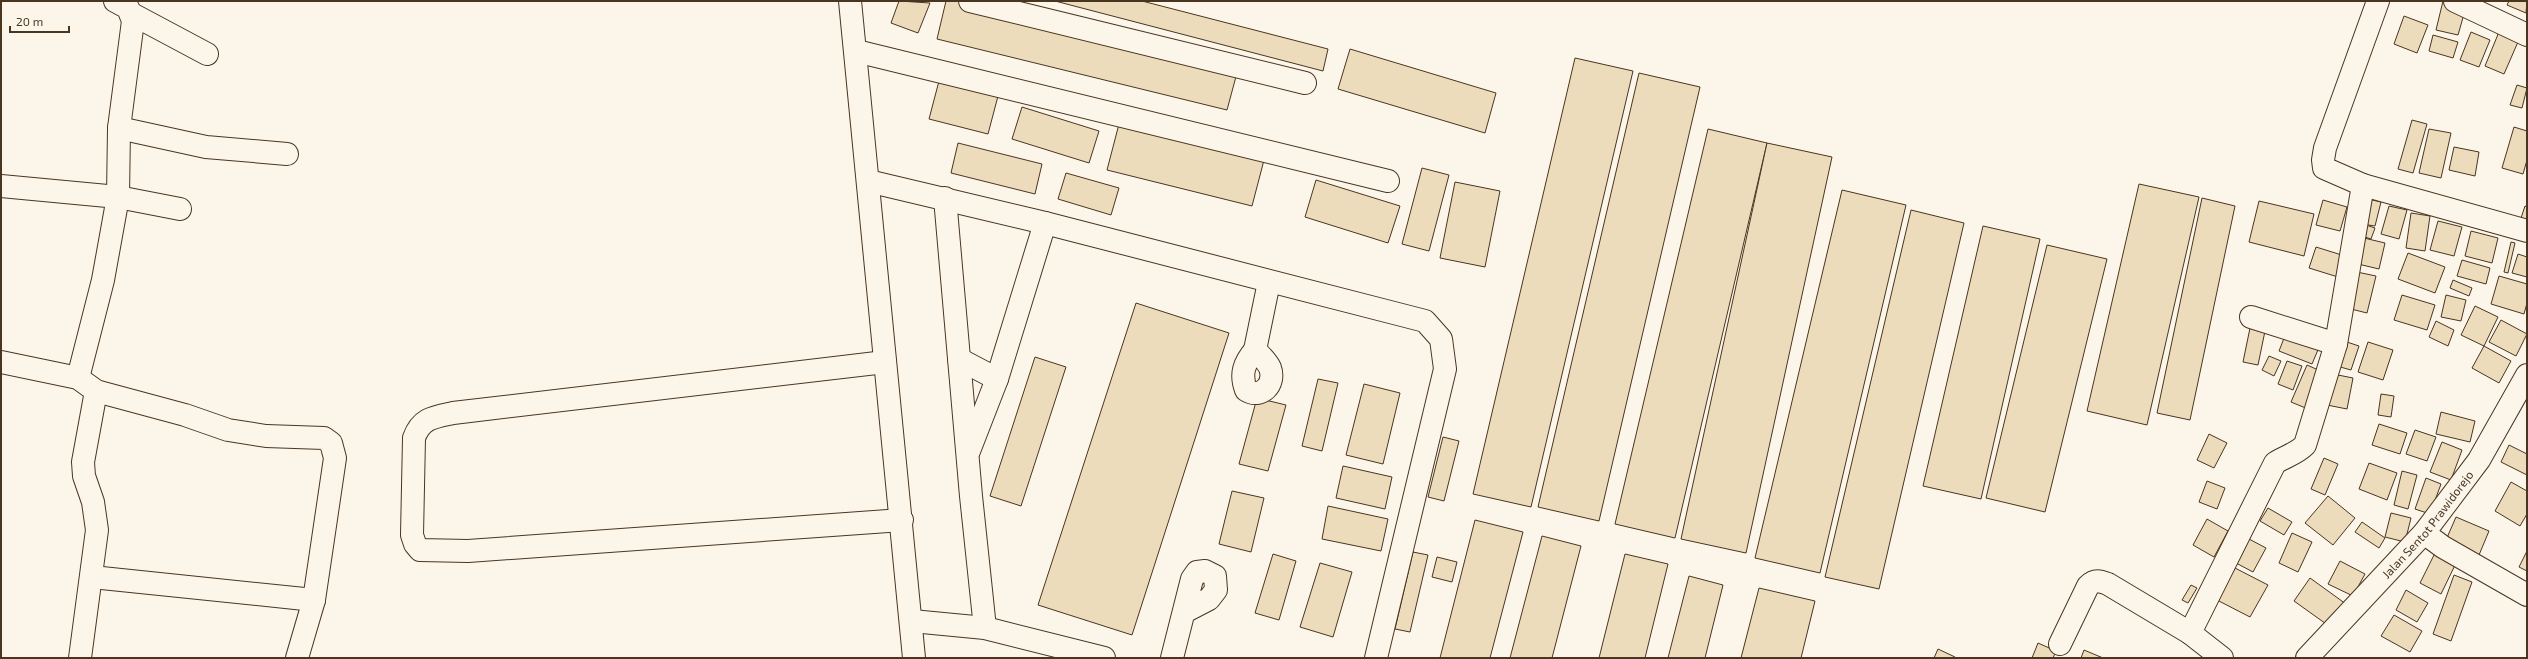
<svg xmlns="http://www.w3.org/2000/svg" width="2528" height="659" font-family="'Exo 2',sans-serif">
<rect width="100%" height="100%" fill="#fbf6e9"/>
<g fill="#ecdcbc" stroke="#4a3520">
<polygon points="899,1 930,3 918,33 891,23"/>
<polygon points="946,1 960,1 1238,69 1227,110 937,39"/>
<polygon points="1055,1 1142,1 1328,49 1323,71"/>
<polygon points="2443,1 2466,7 2458,35 2436,30"/>
<polygon points="2509,1 2527,1 2526,13 2507,5"/>
<polygon points="2404,16 2428,25 2417,53 2394,44"/>
<polygon points="2501,27 2521,35 2504,74 2485,66"/>
<polygon points="2471,32 2490,40 2479,67 2460,60"/>
<polygon points="2433,35 2458,42 2453,58 2429,51"/>
<polygon points="1350,49 1496,93 1485,133 1338,89"/>
<polygon points="1575,58 1633,71 1531,507 1473,494"/>
<polygon points="1639,73 1700,87 1599,521 1538,507"/>
<polygon points="939,81 998,96 988,134 929,119"/>
<polygon points="2517,85 2527,88 2522,108 2510,105"/>
<polygon points="1022,107 1099,131 1089,163 1012,139"/>
<polygon points="2412,120 2427,124 2413,173 2398,169"/>
<polygon points="1119,124 1264,160 1252,206 1107,170"/>
<polygon points="2514,127 2527,131 2527,160 2523,174 2502,168"/>
<polygon points="1708,129 1767,143 1675,538 1615,524"/>
<polygon points="2429,129 2451,133 2441,178 2419,173"/>
<polygon points="958,143 1042,164 1035,194 951,173"/>
<polygon points="1767,143 1832,157 1746,553 1681,539"/>
<polygon points="2454,147 2479,152 2475,176 2449,170"/>
<polygon points="1422,168 1449,175 1429,251 1402,244"/>
<polygon points="1066,173 1119,188 1111,215 1058,199"/>
<polygon points="1316,180 1400,206 1388,243 1305,217"/>
<polygon points="1455,182 1500,191 1485,267 1440,258"/>
<polygon points="2139,184 2199,197 2147,425 2087,411"/>
<polygon points="1842,190 1906,205 1820,573 1755,558"/>
<polygon points="2202,198 2235,206 2190,420 2157,413"/>
<polygon points="2368,199 2381,202 2375,226 2362,224"/>
<polygon points="2323,200 2347,207 2340,231 2316,225"/>
<polygon points="2259,201 2314,214 2304,256 2249,242"/>
<polygon points="2389,206 2407,210 2399,239 2381,234"/>
<polygon points="2525,206 2527,207 2527,226 2519,224"/>
<polygon points="1911,210 1964,223 1879,589 1825,577"/>
<polygon points="2411,213 2430,216 2425,251 2406,248"/>
<polygon points="2438,221 2462,227 2454,256 2430,250"/>
<polygon points="2360,223 2375,228 2371,239 2356,234"/>
<polygon points="1983,226 2040,239 1981,499 1923,486"/>
<polygon points="2471,231 2498,238 2492,263 2465,256"/>
<polygon points="2364,238 2385,243 2379,269 2358,264"/>
<polygon points="2511,242 2515,243 2508,273 2504,272"/>
<polygon points="2047,245 2107,259 2045,512 1986,498"/>
<polygon points="2316,247 2345,256 2338,277 2309,268"/>
<polygon points="2408,253 2445,267 2435,293 2398,279"/>
<polygon points="2518,254 2527,257 2527,277 2512,273"/>
<polygon points="2462,260 2490,268 2486,284 2457,276"/>
<polygon points="2352,271 2376,276 2367,313 2343,307"/>
<polygon points="2499,276 2527,284 2527,303 2524,314 2491,304"/>
<polygon points="2453,280 2472,288 2469,296 2450,288"/>
<polygon points="2402,295 2435,305 2427,330 2394,320"/>
<polygon points="2446,295 2466,300 2461,321 2441,317"/>
<polygon points="1136,303 1229,333 1132,635 1038,605"/>
<polygon points="2475,306 2498,317 2484,346 2461,335"/>
<polygon points="2501,320 2527,334 2516,356 2489,342"/>
<polygon points="2436,321 2454,330 2448,346 2429,337"/>
<polygon points="2250,328 2265,331 2258,365 2243,362"/>
<polygon points="2286,333 2320,345 2312,364 2279,351"/>
<polygon points="2341,340 2359,346 2351,370 2333,365"/>
<polygon points="2368,342 2393,350 2383,380 2358,372"/>
<polygon points="2484,346 2511,361 2499,383 2472,368"/>
<polygon points="2269,356 2281,361 2274,376 2262,370"/>
<polygon points="1035,357 1066,367 1021,506 990,496"/>
<polygon points="2287,361 2302,366 2293,390 2278,384"/>
<polygon points="2307,365 2325,373 2308,409 2291,402"/>
<polygon points="2333,374 2353,378 2347,409 2327,405"/>
<polygon points="1318,379 1338,383 1322,451 1302,446"/>
<polygon points="1364,384 1400,393 1383,464 1346,455"/>
<polygon points="2381,394 2394,396 2391,417 2378,415"/>
<polygon points="1257,398 1286,405 1268,471 1239,464"/>
<polygon points="2441,412 2475,421 2470,442 2436,434"/>
<polygon points="2379,424 2407,433 2400,454 2372,445"/>
<polygon points="2415,430 2436,437 2427,461 2406,454"/>
<polygon points="2209,434 2227,443 2214,468 2197,460"/>
<polygon points="1443,437 1459,441 1444,501 1428,497"/>
<polygon points="2442,442 2462,450 2451,480 2430,472"/>
<polygon points="2509,445 2527,454 2527,475 2501,462"/>
<polygon points="2324,458 2338,464 2325,495 2311,489"/>
<polygon points="2369,463 2397,473 2387,500 2359,489"/>
<polygon points="1343,466 1392,477 1385,509 1336,498"/>
<polygon points="2402,471 2417,475 2408,509 2394,505"/>
<polygon points="2426,478 2441,484 2430,514 2415,509"/>
<polygon points="2207,481 2225,488 2217,509 2199,502"/>
<polygon points="2511,482 2527,491 2527,514 2520,526 2495,511"/>
<polygon points="1232,491 1264,498 1251,552 1219,544"/>
<polygon points="2328,496 2355,518 2333,545 2305,523"/>
<polygon points="1328,506 1388,519 1381,551 1322,539"/>
<polygon points="2268,508 2292,522 2284,535 2260,521"/>
<polygon points="2391,513 2411,518 2405,542 2385,537"/>
<polygon points="2456,517 2489,531 2479,555 2446,540"/>
<polygon points="2207,519 2228,531 2214,557 2193,545"/>
<polygon points="1475,520 1523,532 1490,658 1440,658"/>
<polygon points="2362,522 2385,538 2379,548 2355,532"/>
<polygon points="2292,533 2312,542 2298,572 2279,563"/>
<polygon points="1542,536 1581,546 1552,658 1510,658"/>
<polygon points="2249,539 2266,548 2253,572 2236,563"/>
<polygon points="2437,549 2458,559 2441,594 2420,583"/>
<polygon points="2527,551 2527,571 2519,567"/>
<polygon points="1413,552 1428,555 1410,632 1395,629"/>
<polygon points="1273,554 1296,561 1279,620 1255,613"/>
<polygon points="1625,554 1668,564 1645,658 1599,658"/>
<polygon points="1437,557 1457,562 1452,582 1432,577"/>
<polygon points="2340,561 2365,574 2353,596 2328,584"/>
<polygon points="1320,563 1352,572 1333,637 1300,627"/>
<polygon points="2235,568 2268,585 2250,617 2217,600"/>
<polygon points="2454,575 2472,582 2451,641 2433,634"/>
<polygon points="1689,576 1723,585 1705,658 1668,658"/>
<polygon points="2310,578 2346,604 2329,626 2294,601"/>
<polygon points="2191,585 2197,588 2188,603 2182,600"/>
<polygon points="1759,588 1815,601 1801,658 1741,658"/>
<polygon points="2406,590 2428,603 2417,622 2396,610"/>
<polygon points="2394,615 2422,631 2410,652 2381,636"/>
<polygon points="2038,643 2056,651 2053,658 2032,658"/>
<polygon points="1938,649 1955,657 1955,658 1934,658"/>
<polygon points="2084,650 2103,658 2081,658"/>
</g>
<g fill="none" stroke-linecap="round" stroke-linejoin="round">
<g stroke="#4a3520" stroke-width="24">
<g id="minor">
<polyline points="970,1 1305,83"/>
<polyline points="2378,1 2325,148 2323,160 2324,168 2363,185 2527,231"/>
<polyline points="2455,1 2527,35"/>
<polyline points="132,14 207,54"/>
<polyline points="856,51 1388,181"/>
<polyline points="119,128 206,147 287,154"/>
<polyline points="868,181 1045,223 1425,321 1441,339 1445,369 1376,658"/>
<polyline points="1,186 118,197 180,209"/>
<polyline points="945,198 971,496 985,628"/>
<polyline points="2251,317 2336,344"/>
<path d="M1255,350C1260,355 1267,361 1270,368C1276,384 1261,400 1246,390C1240,374 1244,363 1255,350Z"/>
<polyline points="1255,350 1269,282"/>
<polyline points="959,359 997,379"/>
<polyline points="1,362 78,378 96,391 185,415 228,430 266,436 324,438 331,443 335,458 314,600 297,658"/>
<path d="M885,362L453,413C434,417 421,418 414,438L412,535L415,544L420,550L468,551L902,520"/>
<polyline points="78,378 103,280 118,197 119,128 133,21 128,8 115,1"/>
<polyline points="969,451 997,379 1045,223"/>
<polyline points="2424,533 2443,547 2527,595"/>
<polyline points="92,577 314,600"/>
<polyline points="912,621 985,628 1104,658"/>
<path d="M2190,633L2275,463C2286,456 2296,454 2305,445L2336,344L2363,185"/>
<path d="M2060,644L2088,586C2095,579 2100,581 2108,584L2190,633L2222,658"/>
<polyline points="80,658 97,530 93,502 84,476 83,462 96,391"/>
<polyline points="1172,658 1192,579 1197,572 1205,571 1215,576 1216,590 1209,599 1184,612"/>
</g>
</g>
<g stroke="#4a3520" stroke-width="24">
<g id="major">
<polyline points="850,1 914,658"/>
<path id="s1" d="M2307,658L2424,533L2479,460L2527,375"/>
</g>
</g>
<use href="#minor" stroke="#fbf6e9" stroke-width="22"/>
<use href="#major" stroke="#fbf6e9" stroke-width="22"/>
</g>
<g text-anchor="middle" dominant-baseline="central" stroke-width="3" stroke-linejoin="round" paint-order="stroke">
<g font-size="12" fill="#4a3520" stroke="#fbf6e9">
<text stroke="none"><textPath href="#s1" startOffset="180">Jalan Sentot Prawidorejo</textPath></text>
</g>
</g>
<rect width="2528" height="659" fill="none" stroke="#4a3520" stroke-width="4"/>
<path d="M10 26v6h59v-6" fill="none" stroke="#4a3520" stroke-width="2"/>
<text x="16" y="26" font-size="12" fill="#4a3520" stroke="#fbf6e9" stroke-width="3" paint-order="stroke">20 m</text>
</svg>
